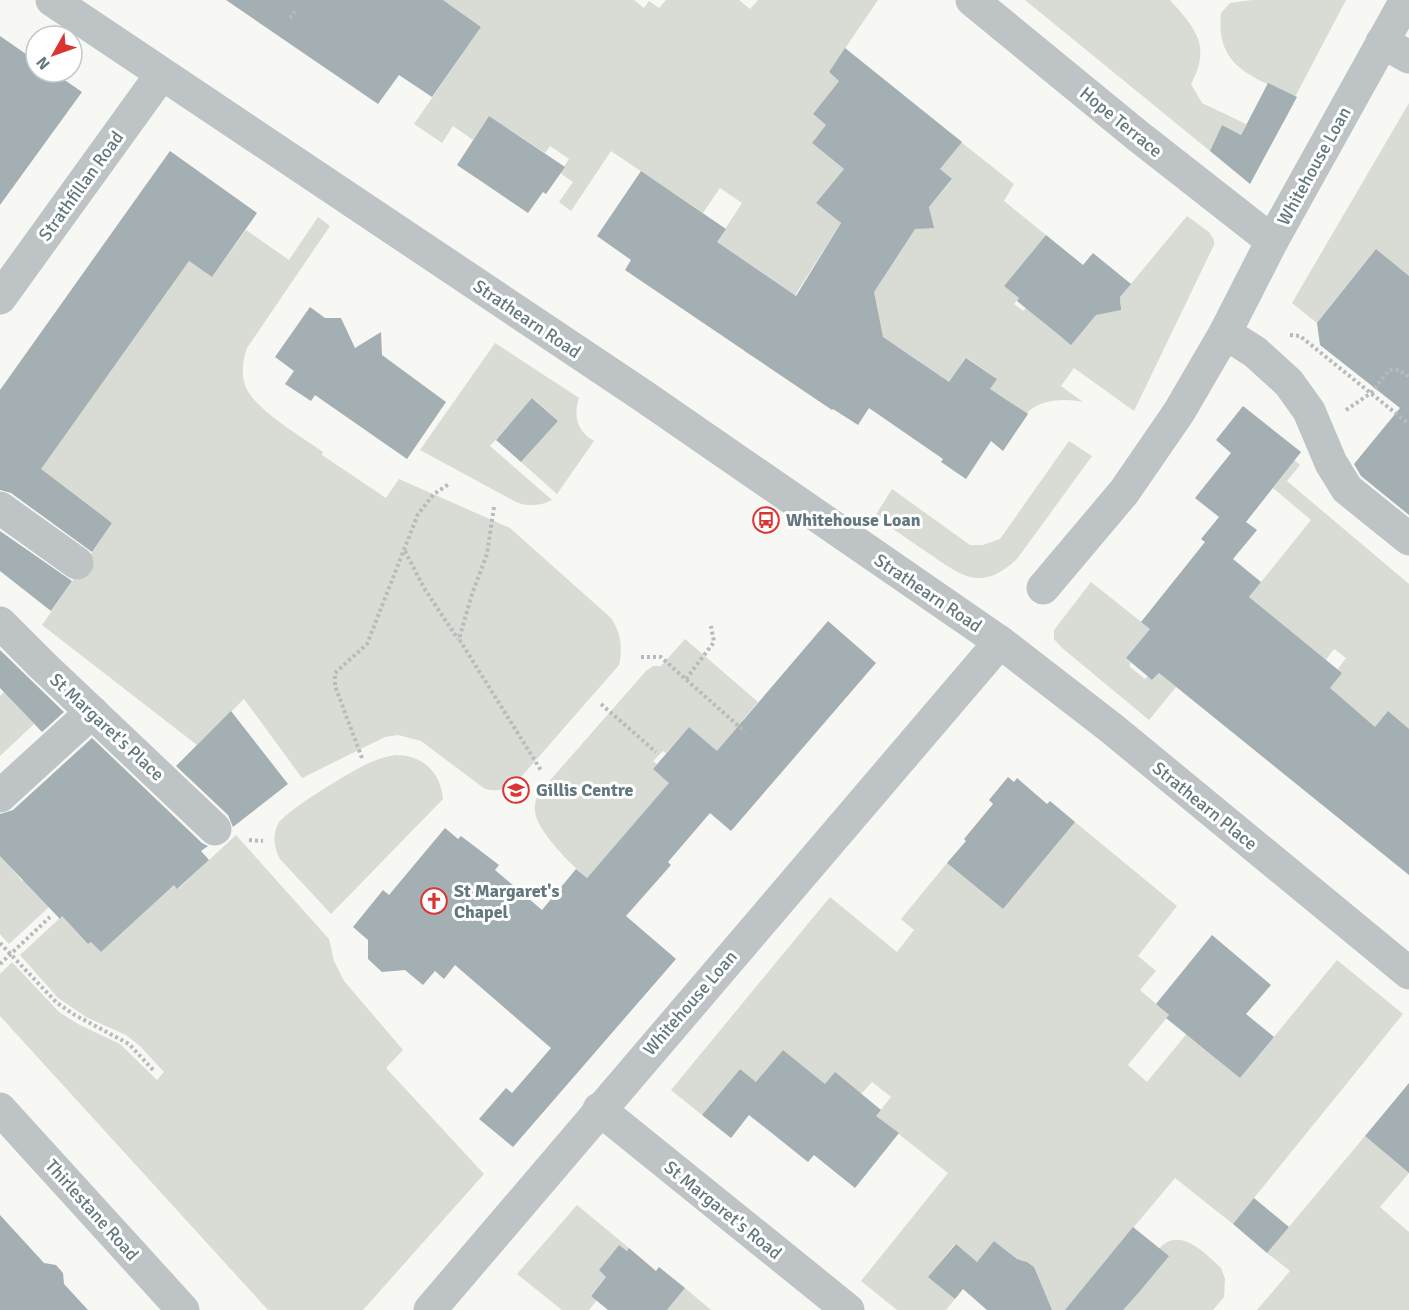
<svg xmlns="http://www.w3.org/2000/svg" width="1409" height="1310" font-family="Signika,sans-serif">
<rect width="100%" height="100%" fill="#f7f7f4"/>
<g fill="#d8dcd4">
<polygon points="383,0 634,0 644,8 649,1 659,8 666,0 739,0 750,9 758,0 878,0 829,72 839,81 813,114 826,125 812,143 844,169 816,203 841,223 755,358 744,351 775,305 714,246 742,203 720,188 703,213 611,151 571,211 559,202 573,182 560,173 569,159 550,146 545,153 489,116 473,140 453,126 442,143 414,124 481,27 449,4 420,45"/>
<path d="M1025,0H1170C1195,28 1212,46 1191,84L1202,103L1246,124L1241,135L1222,125L1210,151Z"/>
<path d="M1252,0H1346L1295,97C1254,77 1215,68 1221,13L1230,3Z"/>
<polygon points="1409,103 1409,276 1376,249 1317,323 1292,303"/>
<path d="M961,142L1014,184L1004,201L1046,235L1004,286L1019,298L1014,304L1023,311L1028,306L1039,319L1063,339L1102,307L1121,306L1120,297L1187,216L1209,232L1214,240V245L1134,411L1074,368L1061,386L1083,402C1067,398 1042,399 1029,411C1026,415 1024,420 1021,424L990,389L996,378L967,358L942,395L913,376L921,363L907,353L891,375L847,227L932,221L929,207L952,180L940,169Z"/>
<path d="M318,217L330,226L247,348C243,359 241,374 245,385C252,408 303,438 323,452L322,455L386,498L399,479L510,528L611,618C621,633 623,648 619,665L515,784C504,790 497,792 485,789L421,741L398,735L385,737L302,778L244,699L197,745L42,625L112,523L39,471L189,261L212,277L246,230L289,260Z"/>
<path d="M495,343L579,398C573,416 577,431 594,441L557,494L521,462L558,421L533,398L490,446L552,500C540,506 529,507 516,502L420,450Z"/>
<path d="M1069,441L1092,456L1017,559C981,592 963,577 928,553C910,541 892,528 875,516L892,489L970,545H983L1000,539Z"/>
<polygon points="1294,460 1300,465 1287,481 1409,584 1409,752 1391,737 1402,723 1389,712 1376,736 1330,688 1342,673 1338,669 1346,658 1334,649 1315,674 1253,625 1265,610 1249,597 1311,520 1273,488"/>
<polygon points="1091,582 1150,629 1126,658 1131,663 1129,666 1145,679 1148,676 1153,680 1159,673 1176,687 1149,720 1061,647 1054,639 1054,630"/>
<path d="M685,639L758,702L742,721L756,733L730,763L689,727L666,753L663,751L653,761L657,764L653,769L672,780L587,878C572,865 538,833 535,812C534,805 536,800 538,794L646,671L653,666H661Z"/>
<polygon points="4,692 34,724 0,756 0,696"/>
<path d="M396,755C423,755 441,773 443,799L331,914L280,859C274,848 272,836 278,824C285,811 353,770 369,763C378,759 387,756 396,755Z"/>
<path d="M1075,822L1177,906L1138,956L1156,971L1140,990L1169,1015L1128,1065L1147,1082L1189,1031L1241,1077L1337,960L1403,1014L1233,1224L1175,1178L1102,1265L1159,1249C1179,1225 1206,1254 1221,1268L1225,1279L1224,1297L1213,1310H1011L1034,1267L1027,1262L1017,1259L994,1241L977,1262L955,1244L929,1276L955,1299L946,1310H897L861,1281L948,1173L876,1116L891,1097L872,1082L861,1094L825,1084L783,1050L763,1074L768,1092L740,1069L702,1115L671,1090L830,897L897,952L914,930L901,919L947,863L1003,909Z"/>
<polygon points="236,835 329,939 334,961 344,981 403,1050 386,1068 484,1174 363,1310 268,1310 0,1016 0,974 12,962 59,1012 78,1024 120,1044 157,1080 164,1072 140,1046 126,1035 86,1017 58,998 20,955 62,916 88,944 91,942 101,952 174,885 178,889"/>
<polygon points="0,854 22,881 27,878 51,905 9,944 0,934"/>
<polygon points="1365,1136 1409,1173 1380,1207 1409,1232 1409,1310 1257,1310 1290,1271 1267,1253"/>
<polygon points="577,1205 629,1248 627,1251 619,1245 599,1270 606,1277 591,1295 597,1300 589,1310 562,1310 517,1274"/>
<polygon points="685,1288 711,1310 667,1310"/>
</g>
<g fill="#a3afb2">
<polygon points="226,0 443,0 481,27 432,97 399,75 378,104"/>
<polygon points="0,36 36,61 36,72 53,72 82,92 0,205"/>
<polygon points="845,48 962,142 940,169 952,179 929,207 934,228 915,229 874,292 883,337 949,382 966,358 997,379 990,389 1028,414 1003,451 991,441 966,479 941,462 943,459 869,408 858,425 833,409 832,410 625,270 631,260 597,236 641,171 726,229 717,242 796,296 841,223 816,203 844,169 812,143 826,125 813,114 839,81 829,72"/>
<polygon points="1268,83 1297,97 1250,184 1210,151 1222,125 1241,135"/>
<polygon points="489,116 565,167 546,194 543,192 528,213 457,165"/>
<polygon points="170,151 257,213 212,277 189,261 41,469 112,523 92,552 11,493 0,490 0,390"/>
<polygon points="1046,235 1083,265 1093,253 1131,284 1120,297 1121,310 1096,315 1071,345 1017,301 1019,298 1004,286"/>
<polygon points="1376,249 1409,276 1409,515 1361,476 1354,464 1400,408 1320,345 1317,323"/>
<polygon points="310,307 325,318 341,318 355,348 381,332 382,355 446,402 407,459 315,395 311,401 285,384 294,371 275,357"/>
<polygon points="532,398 558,421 521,462 496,440"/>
<polygon points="1243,406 1301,452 1246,522 1257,530 1233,559 1261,582 1249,597 1342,673 1330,688 1375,727 1388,711 1409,729 1409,875 1159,673 1152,680 1126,658 1150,629 1141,622 1205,542 1201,539 1219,517 1195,498 1231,453 1216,440"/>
<polygon points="0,531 72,581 51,611 0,571"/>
<polygon points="828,621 876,663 731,831 710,813 668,862 671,865 626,916 676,959 513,1147 479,1119 506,1088 512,1093 551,1048 455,965 444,979 435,971 423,985 405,970 382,972 368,959 368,940 353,927 383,890 389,895 445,828 458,839 461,836 499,865 495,870 542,910 576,869 587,878 669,783 653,769 689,727 717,751"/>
<polygon points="0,650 64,712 42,732 0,688"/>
<polygon points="231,711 288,784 233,827 228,815 176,766"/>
<polygon points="92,738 202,843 208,846 201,851 209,860 177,889 174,885 101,952 91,942 88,944 62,916 60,919 0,856 0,814 13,810"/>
<polygon points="1008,777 1014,782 1017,778 1047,804 1050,801 1075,822 1003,909 947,863 966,841 964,839 993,804 989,800"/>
<polygon points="1212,935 1271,985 1246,1014 1274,1037 1240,1078 1166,1018 1169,1015 1156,1004"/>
<polygon points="783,1050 825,1084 835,1072 881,1110 876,1116 899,1133 855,1188 814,1155 808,1162 749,1115 731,1138 702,1115 740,1069 756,1082"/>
<polygon points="1409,1083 1409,1173 1365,1136"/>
<polygon points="1254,1198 1289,1227 1267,1253 1233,1224"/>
<polygon points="0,1215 44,1263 56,1265 63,1273 64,1284 88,1310 0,1310"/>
<polygon points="1133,1227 1169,1256 1140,1291 1123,1310 1065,1310"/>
<polygon points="994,1241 1017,1259 1027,1262 1034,1267 1052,1310 987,1310 963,1289 955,1299 928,1277 956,1244 977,1262"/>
<polygon points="619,1245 627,1251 629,1248 656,1271 659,1267 685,1288 667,1310 608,1310 591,1296 606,1277 599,1270"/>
</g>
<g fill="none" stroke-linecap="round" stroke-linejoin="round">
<g stroke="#b7bbbd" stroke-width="4" stroke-dasharray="3 3" stroke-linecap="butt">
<polyline points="290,18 295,11"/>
<polyline points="1290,335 1300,336 1409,424"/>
<polyline points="1346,410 1371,393 1389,370 1399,370 1409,377"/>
<polyline points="494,507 487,554 472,594 459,639 542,772"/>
<polyline points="405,551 424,588 458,639"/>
<polyline points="641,657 661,657 745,732"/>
<polyline points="686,679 714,642 711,626"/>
<polyline points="601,704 656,752"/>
<polyline points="362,758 335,686 335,673 367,644 418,514 434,494 449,484"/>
<polyline points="249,840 263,841"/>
<polyline points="0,943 56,1002 73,1014 129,1044 155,1072"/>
<polyline points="0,964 50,917"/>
</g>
<g stroke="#bec4c6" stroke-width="33">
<polyline points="52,0 642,395 1000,642 1110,727 1409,973"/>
<polyline points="972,0 1138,136 1272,241"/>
<polyline points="1382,42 1409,57"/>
<polyline points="0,298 161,75"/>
<polyline points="1225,333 1255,352 1289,383 1309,411 1331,463 1347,489 1409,539"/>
<polyline points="0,508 77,563"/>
<polyline points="1043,588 1124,492 1179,412 1225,333 1272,241 1406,0"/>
<polyline points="0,623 41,664 215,829"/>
<polyline points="0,796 92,712"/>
<polyline points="0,1109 183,1310"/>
<polyline points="599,1109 848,1310"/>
<polyline points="430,1310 1000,642"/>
</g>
</g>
<defs>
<g id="bus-ring" transform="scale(1.35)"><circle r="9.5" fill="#fff" stroke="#dc3430" stroke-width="1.5"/><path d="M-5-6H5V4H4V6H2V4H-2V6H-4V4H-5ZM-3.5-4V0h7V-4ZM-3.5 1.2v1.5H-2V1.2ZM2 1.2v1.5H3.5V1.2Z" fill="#dc3430"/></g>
<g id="university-ring" transform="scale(1.35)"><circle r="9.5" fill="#fff" stroke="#dc3430" stroke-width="1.5"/><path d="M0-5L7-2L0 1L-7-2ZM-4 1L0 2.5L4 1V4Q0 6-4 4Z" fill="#dc3430"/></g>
<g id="church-ring" transform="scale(1.35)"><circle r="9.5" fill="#fff" stroke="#dc3430" stroke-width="1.5"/><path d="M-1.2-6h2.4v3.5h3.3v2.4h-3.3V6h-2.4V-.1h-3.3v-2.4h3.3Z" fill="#dc3430"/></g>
</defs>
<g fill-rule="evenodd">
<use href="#bus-ring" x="766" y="520"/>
<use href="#university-ring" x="516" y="790"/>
<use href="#church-ring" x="434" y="901"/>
</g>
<g text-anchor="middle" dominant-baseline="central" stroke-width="6" stroke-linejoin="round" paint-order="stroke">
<g font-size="18" fill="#63787e" stroke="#fff">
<text transform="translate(1121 122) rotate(39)">Hope Terrace</text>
<text transform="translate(1314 166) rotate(-61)">Whitehouse Loan</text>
<text transform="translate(81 186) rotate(-54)">Strathfillan Road</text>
<text transform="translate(527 319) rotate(34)">Strathearn Road</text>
<text transform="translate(928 593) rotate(34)">Strathearn Road</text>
<text transform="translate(107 727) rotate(43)">St Margaret's Place</text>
<text transform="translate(1205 806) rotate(39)">Strathearn Place</text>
<text transform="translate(690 1003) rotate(-49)">Whitehouse Loan</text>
<text transform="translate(92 1210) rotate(48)">Thirlestane Road</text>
<text transform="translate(723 1210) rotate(39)">St Margaret's Road</text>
</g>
<g font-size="18" font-weight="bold" fill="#63787e" stroke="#fff" text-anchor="start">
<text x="786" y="520">Whitehouse Loan</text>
<text x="536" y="790">Gillis Centre</text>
<text x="454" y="891">St Margaret's<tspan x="454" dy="21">Chapel</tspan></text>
</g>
</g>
<g transform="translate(54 54) rotate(230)"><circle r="28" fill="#ffffff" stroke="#c1c9cb" stroke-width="1.5"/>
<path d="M0-4.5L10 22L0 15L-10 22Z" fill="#dc3430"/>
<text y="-9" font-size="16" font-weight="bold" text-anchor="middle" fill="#63787e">N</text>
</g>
</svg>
